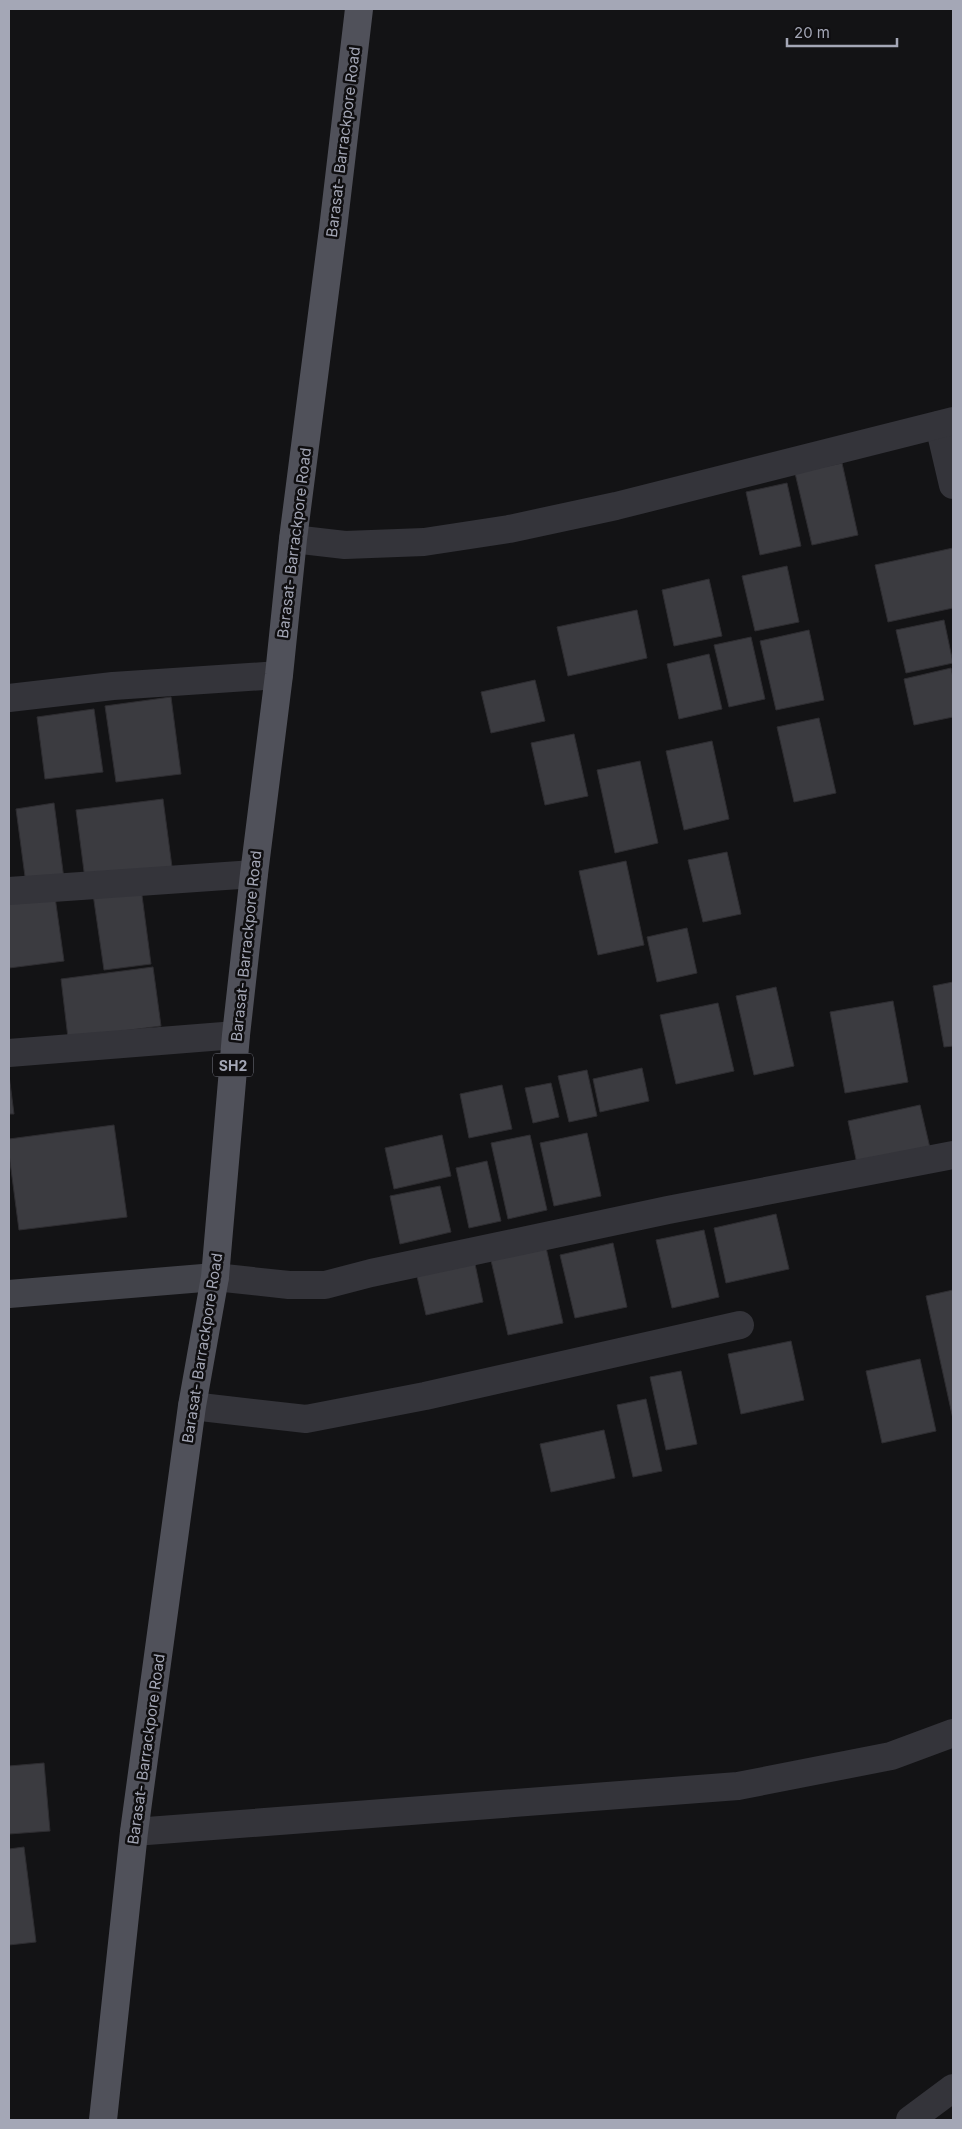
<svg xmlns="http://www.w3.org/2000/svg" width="962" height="2129" font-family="Inter,sans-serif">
<rect width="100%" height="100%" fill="#131315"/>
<g fill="#3b3b40" stroke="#2e2d31">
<polygon points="842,463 858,535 812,545 795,473"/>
<polygon points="787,483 801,546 760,555 746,492"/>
<polygon points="953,548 953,608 888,622 875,565"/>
<polygon points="787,566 799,622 755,631 742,576"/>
<polygon points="709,579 722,636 674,646 662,590"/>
<polygon points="637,610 647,658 568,676 557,627"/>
<polygon points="944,620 953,663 906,673 896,630"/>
<polygon points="809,630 824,700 776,710 760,641"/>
<polygon points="751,637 765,699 729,707 714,645"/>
<polygon points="709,654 722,709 679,719 667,664"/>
<polygon points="951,668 953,678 953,717 914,725 904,679"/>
<polygon points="535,680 545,721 491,733 481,692"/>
<polygon points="171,697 181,774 116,782 105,706"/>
<polygon points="94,709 103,772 45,779 37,717"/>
<polygon points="819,718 836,793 794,802 777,727"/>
<polygon points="574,734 588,796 545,805 531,743"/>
<polygon points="712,741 729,819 684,830 666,751"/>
<polygon points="640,761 658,843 615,853 597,770"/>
<polygon points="163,799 172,867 85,879 76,810"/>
<polygon points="54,803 64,879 26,884 16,809"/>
<polygon points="727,852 741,914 703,922 688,860"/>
<polygon points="626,861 644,945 598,955 579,871"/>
<polygon points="141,888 151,964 104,970 93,894"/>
<polygon points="55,897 64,961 9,968 9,903"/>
<polygon points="687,928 697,973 657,982 647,937"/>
<polygon points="153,967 161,1026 68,1038 61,979"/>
<polygon points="953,982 953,1046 944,1047 933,986"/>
<polygon points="776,987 794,1066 754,1075 736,996"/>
<polygon points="893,1001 908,1082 845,1093 830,1012"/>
<polygon points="718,1003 734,1071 676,1084 660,1015"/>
<polygon points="642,1068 649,1101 600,1112 593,1079"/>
<polygon points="587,1070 597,1116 569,1122 558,1076"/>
<polygon points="9,1075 14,1114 9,1114"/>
<polygon points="551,1083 559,1117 533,1123 525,1088"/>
<polygon points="502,1085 512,1129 469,1138 460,1094"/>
<polygon points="920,1105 930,1148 857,1164 848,1121"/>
<polygon points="114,1125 127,1217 19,1230 9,1154 9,1139"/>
<polygon points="587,1133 601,1196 554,1206 540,1143"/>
<polygon points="442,1135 451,1176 394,1189 385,1148"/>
<polygon points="530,1135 547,1210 508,1219 491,1143"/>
<polygon points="487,1161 501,1221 469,1228 456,1168"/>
<polygon points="440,1186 451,1232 400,1244 390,1196"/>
<polygon points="776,1214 789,1269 726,1283 714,1228"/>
<polygon points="704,1230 719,1297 672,1308 656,1240"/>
<polygon points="545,1243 563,1323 508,1335 490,1256"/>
<polygon points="613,1243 627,1307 575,1318 560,1255"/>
<polygon points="474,1259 483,1302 426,1315 416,1272"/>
<polygon points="953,1290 953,1419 926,1296"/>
<polygon points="791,1341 804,1400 741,1414 728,1354"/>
<polygon points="920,1359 936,1431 882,1443 866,1371"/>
<polygon points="681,1371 697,1444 666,1450 650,1377"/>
<polygon points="646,1399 662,1471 633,1477 617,1405"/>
<polygon points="604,1430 615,1478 551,1492 540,1444"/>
<polygon points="44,1763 50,1831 9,1834 9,1766"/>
<polygon points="24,1847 36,1942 9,1945 9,1849"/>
</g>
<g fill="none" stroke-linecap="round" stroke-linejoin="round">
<g stroke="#34343a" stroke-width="28">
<polyline points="939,425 953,485"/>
<polyline points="293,539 345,545 424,542 509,529 616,506 953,421"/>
<polyline points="9,698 113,686 279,675"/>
<polyline points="9,891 254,874"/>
<polyline points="9,1053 236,1035"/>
<polyline points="215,1277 289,1285 325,1285 371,1273 668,1210 953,1155"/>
<polyline points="192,1406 306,1419 425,1396 740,1325"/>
<polyline points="134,1832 738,1786 891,1756 953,1733"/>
<polyline points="910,2120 953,2088"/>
</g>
<polyline stroke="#42434a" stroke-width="28" points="9,1294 215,1277"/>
<polyline stroke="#50515a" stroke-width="28" points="103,2120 134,1832 192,1406 215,1277 236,1035 254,874 279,675 293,539 333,229 359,9"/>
</g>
<g text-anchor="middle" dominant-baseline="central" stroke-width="5" stroke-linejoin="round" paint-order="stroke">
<rect fill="#0f0e10" stroke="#777984" stroke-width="1" x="213" y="1053.5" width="40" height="23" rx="4"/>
<g font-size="14" font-weight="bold" fill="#a4a7b6">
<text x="233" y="1065">SH2</text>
</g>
<g font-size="15" fill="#a4a7b6" stroke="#0f0e10">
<text transform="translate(343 142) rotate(-83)">Barasat- Barrackpore Road</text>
<text transform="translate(294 543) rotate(-83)">Barasat- Barrackpore Road</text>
<text transform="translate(246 946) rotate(-84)">Barasat- Barrackpore Road</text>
<text transform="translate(202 1348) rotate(-81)">Barasat- Barrackpore Road</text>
<text transform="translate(146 1749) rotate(-82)">Barasat- Barrackpore Road</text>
</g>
</g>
<rect width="962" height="2129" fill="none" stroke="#a4a7b6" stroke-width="20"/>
<path d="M787 38v8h110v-8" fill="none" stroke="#a4a7b6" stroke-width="2.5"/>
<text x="794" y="38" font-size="15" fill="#a4a7b6" stroke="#0f0e10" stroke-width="4" paint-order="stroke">20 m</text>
</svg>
